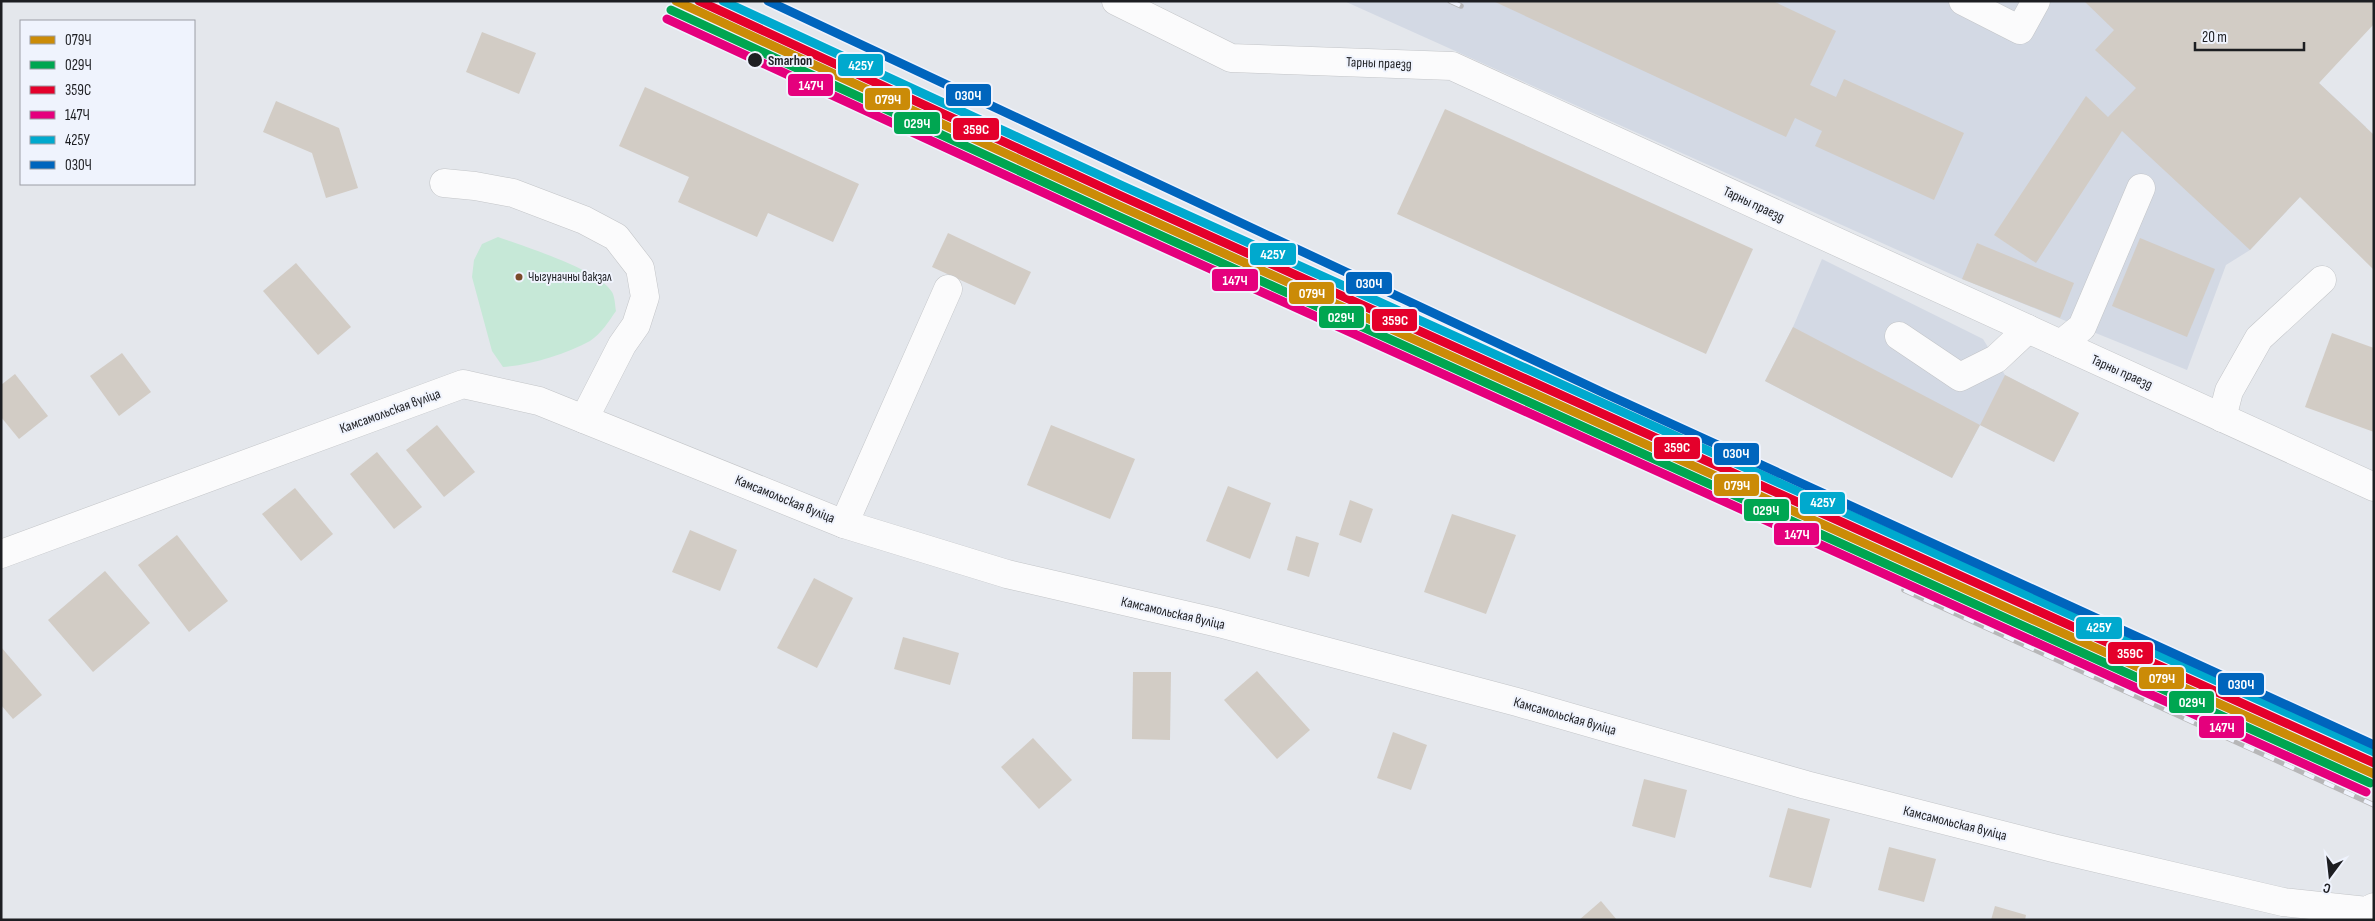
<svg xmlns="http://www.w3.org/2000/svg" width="2375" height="921" font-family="'Sofia Sans Condensed',sans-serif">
<rect width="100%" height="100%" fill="#e4e7ec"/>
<g fill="#d3d9e4">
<polygon points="1344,1 2374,1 2319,83 2366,127 2250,250 2226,265 2187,370 1962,279"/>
<polygon points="1822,259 1983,339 2005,375 2079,413 2054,462 1980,425 1952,478 1765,381 1793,327"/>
</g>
<path fill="#c6e8d7" d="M498,237C525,247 598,269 612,292C615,297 615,306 616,311C609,321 601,334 590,341C566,354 531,365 503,367L492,351L472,277L474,260L482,244Z"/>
<g fill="#d2ccc5">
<polygon points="1493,1 1773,1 1836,31 1810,85 1836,97 1844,79 1964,133 1934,200 1815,146 1822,131 1795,118 1786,137"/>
<polygon points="2084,1 2374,1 2374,24 2319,83 2374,135 2374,270 2300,197 2250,250 2122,131 2036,263 1994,235 2086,96 2108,117 2136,88 2095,50 2114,30"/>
<polygon points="482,32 536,53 519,94 466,72"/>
<polygon points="645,87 859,184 833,242 768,213 757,237 678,202 689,177 619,146"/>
<polygon points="276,101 339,128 358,188 326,198 312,153 263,132"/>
<polygon points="1445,109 1753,249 1706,354 1397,214"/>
<polygon points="948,233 1031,272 1015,305 932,267"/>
<polygon points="2140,238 2215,269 2187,337 2112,306"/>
<polygon points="1977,243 2074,283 2060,318 1962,279"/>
<polygon points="296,263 351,327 318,355 263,291"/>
<polygon points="1793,327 1980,425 1952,478 1765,381"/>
<polygon points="2332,333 2374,348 2374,432 2305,407"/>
<polygon points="122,353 151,392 119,416 90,376"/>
<polygon points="15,374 48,416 19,439 1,417 1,385"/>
<polygon points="2005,375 2079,413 2054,462 1980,425"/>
<polygon points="437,425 475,472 444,497 406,450"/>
<polygon points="1051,425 1135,459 1110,519 1027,485"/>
<polygon points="377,452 422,507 394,529 350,474"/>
<polygon points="1228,486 1271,503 1250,559 1206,541"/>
<polygon points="295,488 333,534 301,561 262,514"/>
<polygon points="1350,500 1373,509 1361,543 1339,535"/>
<polygon points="1452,514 1516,535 1486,614 1424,592"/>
<polygon points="690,530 737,550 720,591 672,572"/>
<polygon points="177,535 228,601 189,632 138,565"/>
<polygon points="1296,536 1319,543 1309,577 1287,570"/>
<polygon points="105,571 150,623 93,672 48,620"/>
<polygon points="814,578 853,598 817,668 777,648"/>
<polygon points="903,637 959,653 950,685 894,669"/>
<polygon points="1,647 42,695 13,719 1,705"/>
<polygon points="1257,671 1310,730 1277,759 1224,700"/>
<polygon points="1133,672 1171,672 1170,740 1132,739"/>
<polygon points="1393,732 1427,745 1411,790 1377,778"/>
<polygon points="1033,738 1072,780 1039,809 1001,767"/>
<polygon points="1644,779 1687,790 1675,838 1632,826"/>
<polygon points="1788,808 1830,819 1811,888 1769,877"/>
<polygon points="1889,847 1936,859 1924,902 1878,890"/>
<polygon points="1601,901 1617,920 1579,920"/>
<polygon points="1995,906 2026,915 2025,920 1991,920"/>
</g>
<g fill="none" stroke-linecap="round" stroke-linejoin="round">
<g stroke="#c3c5c8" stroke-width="29">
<g id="minor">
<polyline points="1116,1 1231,58 1452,66 2374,487"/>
<polyline points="1963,1 2020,30 2036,1"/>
<polyline points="444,183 475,186 513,193 584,220 616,237 640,268 645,297 636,325 622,345 584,419"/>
<polyline points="1899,336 1960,377 1996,359 2028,329"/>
<polyline points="2061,344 2082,327 2141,188"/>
<polyline points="2222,418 2229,391 2259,338 2322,280"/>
<polyline points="844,524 948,289"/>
<polyline points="1,554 463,384 539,401 844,524 1007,574 1219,623 1517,702 1806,785 2053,848 2283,902 2367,911 2374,907"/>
</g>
</g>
<use href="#minor" stroke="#fbfbfc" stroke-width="28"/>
<g stroke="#b7b7b8" stroke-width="5.5">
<g id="rail">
<polyline points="1450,1 1461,6"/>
<polyline points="1904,590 2374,805"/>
</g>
</g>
<use href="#rail" stroke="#eff3fd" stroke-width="4" stroke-dasharray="11" stroke-linecap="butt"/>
<g stroke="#eff3fd" stroke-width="12">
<polyline id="rail-1" points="676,1 1115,204 2374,774"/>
</g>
<g stroke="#eff3fd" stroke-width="12">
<polyline id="rail-2" points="671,10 1111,213 2370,783"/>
</g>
<g stroke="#eff3fd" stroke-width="12">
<polyline id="rail-3" points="699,1 1119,195 2374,763"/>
</g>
<g stroke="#eff3fd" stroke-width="12">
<polyline id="rail-4" points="667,19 1107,222 2366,792"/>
</g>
<g stroke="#eff3fd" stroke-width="12">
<polyline id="rail-5" points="723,1 1123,186 2374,752"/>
</g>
<g stroke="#eff3fd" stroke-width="12">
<polyline id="rail-6" points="768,1 1606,394 2374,745"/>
</g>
<use href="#rail-1" stroke="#cb8b07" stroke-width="9"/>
<use href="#rail-2" stroke="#00a651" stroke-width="9"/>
<use href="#rail-3" stroke="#e4002b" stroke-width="9"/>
<use href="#rail-4" stroke="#e5007d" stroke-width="9"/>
<use href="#rail-5" stroke="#00a9ce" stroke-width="9"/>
<use href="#rail-6" stroke="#0065bd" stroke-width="9"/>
</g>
<circle fill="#1d1e22" stroke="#eff3fd" stroke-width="2" cx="755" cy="60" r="8"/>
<circle fill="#7a4b2a" stroke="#eff3fd" stroke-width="2" cx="519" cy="277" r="4.5"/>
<g text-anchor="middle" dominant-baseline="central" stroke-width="4" stroke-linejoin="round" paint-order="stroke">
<g font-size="13" fill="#1d1e22" stroke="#eff3fd" text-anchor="start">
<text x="528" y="277">Чыгуначны вакзал</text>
</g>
<g font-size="14" font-weight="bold" fill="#1d1e22" stroke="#eff3fd" text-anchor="start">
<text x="768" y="60">Smarhon</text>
</g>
<g font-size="14" fill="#1d1e22" stroke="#eff3fd">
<text transform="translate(1379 63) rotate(2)">Тарны праезд</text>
<text transform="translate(1754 204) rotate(25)">Тарны праезд</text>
<text transform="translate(2122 372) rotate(24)">Тарны праезд</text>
<text transform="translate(390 411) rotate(-20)">Камсамольская вуліца</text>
<text transform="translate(785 499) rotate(22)">Камсамольская вуліца</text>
<text transform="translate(1173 613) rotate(13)">Камсамольская вуліца</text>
<text transform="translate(1565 716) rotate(16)">Камсамольская вуліца</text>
<text transform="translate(1955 823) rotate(14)">Камсамольская вуліца</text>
</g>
</g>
<g stroke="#eff3fd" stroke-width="2">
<rect x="837" y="53" width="47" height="24" rx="5" fill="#00a9ce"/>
<rect x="787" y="73" width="47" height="24" rx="5" fill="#e5007d"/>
<rect x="945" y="83" width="47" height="24" rx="5" fill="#0065bd"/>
<rect x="864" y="87" width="47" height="24" rx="5" fill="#cb8b07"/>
<rect x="893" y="111" width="48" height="24" rx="5" fill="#00a651"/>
<rect x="952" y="117" width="48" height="24" rx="5" fill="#e4002b"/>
<rect x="1249" y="242" width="48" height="24" rx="5" fill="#00a9ce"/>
<rect x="1211" y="268" width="48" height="24" rx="5" fill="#e5007d"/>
<rect x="1345" y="271" width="48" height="24" rx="5" fill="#0065bd"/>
<rect x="1288" y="281" width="47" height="24" rx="5" fill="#cb8b07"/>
<rect x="1318" y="305" width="47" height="24" rx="5" fill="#00a651"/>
<rect x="1371" y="308" width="47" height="24" rx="5" fill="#e4002b"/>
<rect x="1653" y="436" width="48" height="24" rx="5" fill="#e4002b"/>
<rect x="1713" y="442" width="47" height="24" rx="5" fill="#0065bd"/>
<rect x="1713" y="473" width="47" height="24" rx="5" fill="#cb8b07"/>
<rect x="1799" y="491" width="47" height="24" rx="5" fill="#00a9ce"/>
<rect x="1743" y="498" width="47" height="24" rx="5" fill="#00a651"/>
<rect x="1773" y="522" width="47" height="24" rx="5" fill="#e5007d"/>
<rect x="2075" y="616" width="48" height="24" rx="5" fill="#00a9ce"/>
<rect x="2107" y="641" width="47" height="24" rx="5" fill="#e4002b"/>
<rect x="2138" y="666" width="47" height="24" rx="5" fill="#cb8b07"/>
<rect x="2217" y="672" width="48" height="24" rx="5" fill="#0065bd"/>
<rect x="2168" y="690" width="47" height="24" rx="5" fill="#00a651"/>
<rect x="2198" y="715" width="47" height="24" rx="5" fill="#e5007d"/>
</g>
<g font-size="14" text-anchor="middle" font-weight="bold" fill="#fff">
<text x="861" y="70">425У</text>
<text x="811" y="90">147Ч</text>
<text x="968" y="100">030Ч</text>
<text x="888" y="104">079Ч</text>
<text x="917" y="128">029Ч</text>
<text x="976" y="134">359С</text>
<text x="1273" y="259">425У</text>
<text x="1235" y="285">147Ч</text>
<text x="1369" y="288">030Ч</text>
<text x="1312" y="298">079Ч</text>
<text x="1341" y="322">029Ч</text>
<text x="1395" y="325">359С</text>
<text x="1677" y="452">359С</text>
<text x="1736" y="458">030Ч</text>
<text x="1737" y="490">079Ч</text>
<text x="1823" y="507">425У</text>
<text x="1766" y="515">029Ч</text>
<text x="1797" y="539">147Ч</text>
<text x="2099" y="632">425У</text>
<text x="2130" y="658">359С</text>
<text x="2162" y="683">079Ч</text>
<text x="2241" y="689">030Ч</text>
<text x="2192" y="707">029Ч</text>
<text x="2222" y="732">147Ч</text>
</g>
<rect width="2375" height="921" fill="none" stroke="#1d1e22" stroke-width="5"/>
<rect x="20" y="20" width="175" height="165" fill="#eff3fd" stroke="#9b9ea5"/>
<rect x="30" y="36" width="25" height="8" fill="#cb8b07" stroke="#9b9ea5"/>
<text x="65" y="45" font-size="15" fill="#1d1e22">079Ч</text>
<rect x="30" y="61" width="25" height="8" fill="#00a651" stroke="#9b9ea5"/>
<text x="65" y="70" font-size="15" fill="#1d1e22">029Ч</text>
<rect x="30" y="86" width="25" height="8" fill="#e4002b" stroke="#9b9ea5"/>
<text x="65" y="95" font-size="15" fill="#1d1e22">359С</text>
<rect x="30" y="111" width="25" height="8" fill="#e5007d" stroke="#9b9ea5"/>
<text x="65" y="120" font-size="15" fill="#1d1e22">147Ч</text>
<rect x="30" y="136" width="25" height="8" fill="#00a9ce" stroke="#9b9ea5"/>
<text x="65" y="145" font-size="15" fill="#1d1e22">425У</text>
<rect x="30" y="161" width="25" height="8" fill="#0065bd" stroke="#9b9ea5"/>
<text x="65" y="170" font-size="15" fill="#1d1e22">030Ч</text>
<g transform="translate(2330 876) rotate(195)" stroke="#eff3fd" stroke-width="4" paint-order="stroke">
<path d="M0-4L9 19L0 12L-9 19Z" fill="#1d1e22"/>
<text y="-8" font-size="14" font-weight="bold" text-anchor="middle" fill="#1d1e22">С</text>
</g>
<path d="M2195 42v8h109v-8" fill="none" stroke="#1d1e22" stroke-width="2.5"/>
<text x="2202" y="42" font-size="15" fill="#1d1e22" stroke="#eff3fd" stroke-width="4" paint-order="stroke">20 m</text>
</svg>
